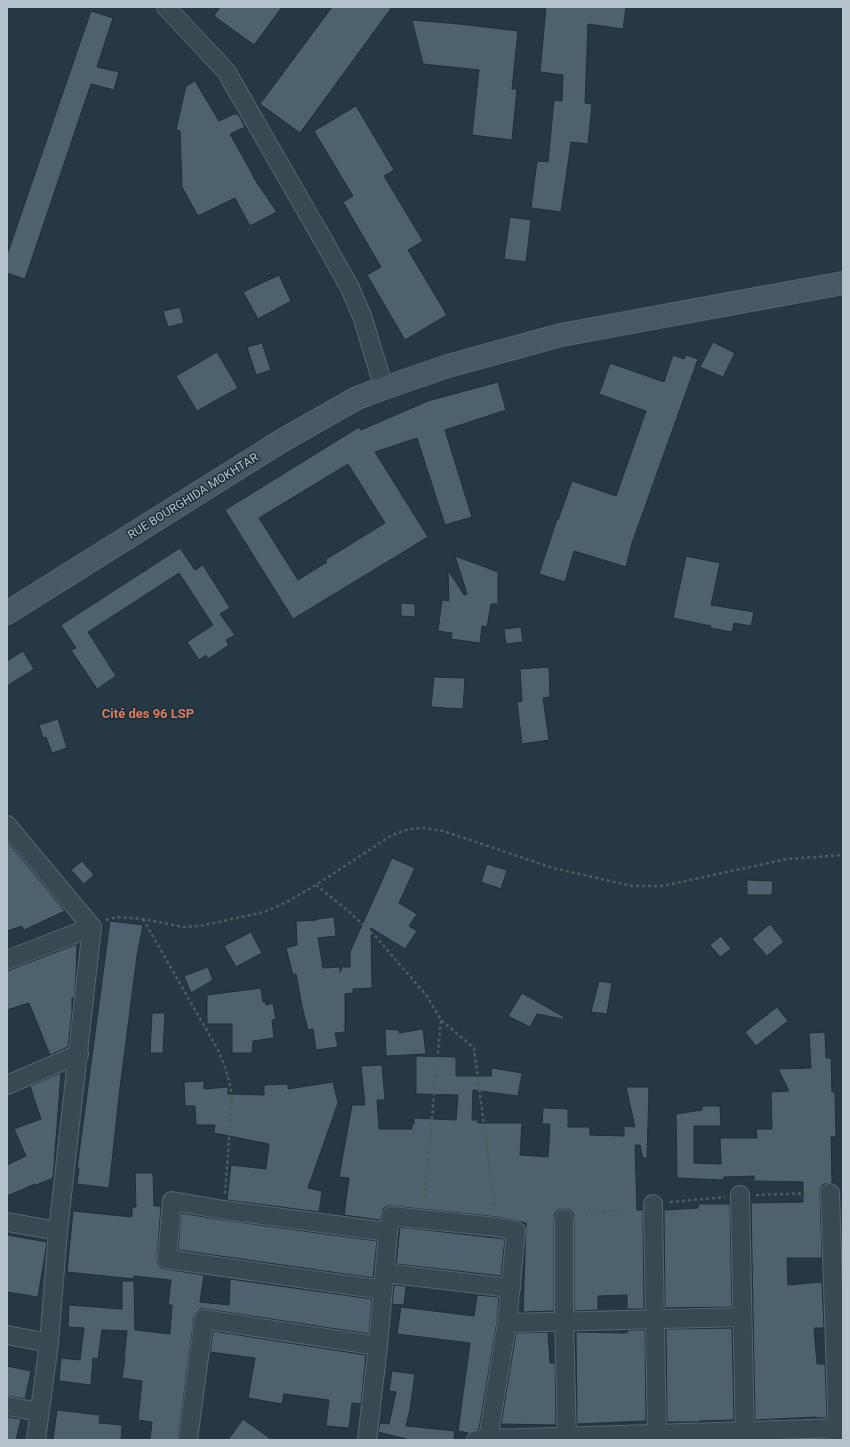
<svg xmlns="http://www.w3.org/2000/svg" width="850" height="1447" font-family="Roboto,sans-serif">
<rect width="100%" height="100%" fill="#253843"/>
<g fill="#4d626e" stroke="#203039" fill-rule="evenodd">
<polygon points="220,7 282,7 254,45 214,16"/>
<polygon points="332,7 392,7 300,133 260,104"/>
<polygon points="546,7 626,7 623,29 588,24 585,103 592,104 588,144 571,142 561,212 531,208 537,161 548,162 554,100 562,101 563,75 540,72"/>
<polygon points="91,11 113,18 97,67 119,72 114,90 91,84 25,279 7,273 7,255"/>
<polygon points="412,20 459,24 518,31 512,89 517,89 512,140 472,135 479,70 423,64"/>
<polygon points="195,81 219,121 234,114 238,114 245,127 230,134 254,177 253,177 277,212 250,226 235,198 198,216 182,187 180,131 176,130 186,86"/>
<polygon points="356,106 394,170 384,176 423,241 408,250 447,315 405,340 367,275 381,267 343,202 353,196 314,131"/>
<polygon points="510,217 531,220 526,262 504,259"/>
<polygon points="279,275 291,301 258,319 243,292"/>
<polygon points="180,307 184,323 168,327 163,311"/>
<polygon points="713,342 735,353 723,377 700,367"/>
<polygon points="262,343 271,370 256,375 247,347"/>
<polygon points="217,352 238,388 197,411 176,376"/>
<polygon points="673,355 684,359 686,355 698,359 632,543 626,567 574,551 565,582 539,574 557,519 558,520 572,481 616,496 646,411 599,394 610,363 664,382"/>
<path d="M498,382L506,410L445,430L472,517L445,525L417,438L375,452L428,537L293,619L225,510L359,427L361,430L428,401ZM348,464L385,523L325,560L327,562L298,580L259,518Z"/>
<polygon points="180,548 195,570 203,565 230,608 220,614 235,635 226,640 229,645 208,659 206,655 199,660 187,642 213,625 179,573 88,632 116,676 97,689 71,650 76,648 61,625"/>
<polygon points="455,556 498,572 498,604 491,604 487,627 482,626 480,643 451,639 452,633 438,631 442,600 449,601 448,570 464,595 467,594"/>
<polygon points="686,556 720,563 711,605 754,612 751,626 734,623 732,632 710,628 711,626 673,618"/>
<polygon points="401,603 415,604 415,617 401,616"/>
<polygon points="521,627 523,642 506,644 504,629"/>
<polygon points="23,651 34,669 7,686 7,661"/>
<polygon points="549,667 550,697 543,698 549,740 522,744 517,702 522,701 520,669"/>
<polygon points="434,677 465,678 463,709 431,707"/>
<polygon points="58,719 67,748 52,753 46,737 43,738 39,725"/>
<polygon points="7,841 65,911 24,930 22,926 7,931"/>
<polygon points="392,858 415,868 399,903 417,914 409,926 417,931 405,949 371,928 372,988 353,989 353,993 345,994 345,1032 335,1033 338,1047 316,1050 313,1029 308,1030 302,1006 296,974 293,975 286,948 297,945 296,921 317,920 317,919 334,917 336,936 318,938 323,968 340,967 340,972 344,964 344,967 350,967 350,952"/>
<polygon points="82,861 94,875 84,884 71,870"/>
<polygon points="487,864 507,870 501,889 481,882"/>
<polygon points="747,880 773,881 772,895 747,895"/>
<polygon points="110,921 143,925 137,956 120,1088 109,1188 77,1184 79,1168 77,1169"/>
<polygon points="770,924 784,942 767,956 752,939"/>
<polygon points="251,932 262,953 236,967 224,946"/>
<polygon points="721,936 731,949 720,957 710,945"/>
<polygon points="77,944 76,978 74,998 72,998 72,1012 68,1047 50,1055 29,1003 7,1010 7,971"/>
<polygon points="208,967 213,980 191,993 184,976"/>
<polygon points="599,981 612,983 607,1014 591,1012"/>
<polygon points="261,988 263,1002 265,1001 266,1005 273,1003 276,1019 272,1020 274,1038 253,1041 252,1053 232,1053 232,1024 207,1024 207,995"/>
<polygon points="522,993 564,1017 563,1019 537,1014 530,1027 508,1016"/>
<polygon points="777,1007 788,1021 756,1046 745,1032"/>
<polygon points="152,1013 165,1013 163,1053 150,1053"/>
<polygon points="385,1029 399,1030 399,1033 423,1029 426,1054 386,1056"/>
<polygon points="825,1032 826,1058 831,1058 832,1092 835,1092 836,1137 831,1137 832,1183 824,1184 821,1188 820,1193 822,1258 787,1258 788,1285 822,1282 824,1328 814,1328 817,1364 825,1364 827,1418 816,1418 816,1417 755,1420 751,1203 803,1202 803,1182 754,1181 754,1176 724,1177 723,1180 677,1178 676,1114 702,1110 702,1106 720,1106 721,1126 694,1126 694,1163 721,1164 720,1138 757,1138 756,1129 772,1129 771,1092 789,1091 778,1069 811,1068 809,1033"/>
<polygon points="416,1056 456,1057 456,1076 491,1076 492,1068 522,1073 518,1096 473,1090 472,1120 478,1120 478,1123 522,1123 520,1155 548,1157 550,1124 542,1124 543,1108 568,1109 568,1127 590,1127 590,1135 624,1136 624,1126 635,1127 626,1087 649,1087 647,1158 643,1158 640,1145 635,1145 637,1210 643,1210 644,1309 627,1309 627,1295 598,1296 598,1310 574,1311 574,1219 573,1213 569,1210 564,1209 559,1210 555,1213 554,1219 554,1311 523,1312 526,1223 498,1217 392,1206 387,1206 383,1209 380,1220 344,1215 349,1178 339,1177 352,1105 365,1105 361,1066 382,1065 385,1100 377,1100 379,1129 412,1129 412,1124 414,1124 414,1118 456,1120 458,1095 416,1094"/>
<polygon points="61,1073 53,1178 36,1185 35,1184 7,1196 7,1165 26,1156 14,1129 41,1119 30,1086"/>
<polygon points="204,1081 204,1089 228,1087 228,1094 264,1095 264,1085 288,1084 288,1089 333,1082 338,1103 308,1188 322,1191 319,1212 227,1200 231,1165 266,1169 269,1144 214,1133 215,1125 196,1125 195,1106 185,1106 184,1082"/>
<polygon points="135,1173 153,1173 154,1206 161,1206 157,1258 158,1264 161,1268 166,1269 204,1275 200,1302 229,1305 230,1279 372,1299 369,1334 206,1309 200,1309 196,1313 194,1318 178,1440 150,1440 152,1422 138,1420 142,1381 122,1378 125,1358 124,1358 127,1331 102,1330 98,1359 93,1358 91,1385 59,1381 61,1358 80,1360 84,1328 68,1327 69,1305 122,1309 122,1281 134,1281 135,1330 170,1334 172,1305 168,1305 171,1280 134,1276 134,1279 67,1272 73,1211 132,1217 132,1207 136,1207"/>
<polygon points="698,1204 730,1204 732,1307 665,1308 664,1210 698,1208"/>
<polygon points="181,1213 223,1220 377,1241 373,1278 178,1250"/>
<polygon points="400,1227 505,1239 501,1276 396,1264"/>
<polygon points="7,1235 47,1242 38,1297 7,1292"/>
<polygon points="394,1285 406,1286 404,1305 392,1304"/>
<polygon points="477,1295 499,1297 497,1322 479,1429 469,1433 458,1431 470,1343 397,1334 401,1307 474,1316"/>
<polygon points="732,1328 734,1420 699,1421 698,1422 667,1422 666,1329"/>
<polygon points="627,1330 645,1330 646,1421 577,1424 576,1332 624,1333 628,1332"/>
<polygon points="213,1331 366,1355 361,1404 352,1403 349,1428 326,1426 329,1400 284,1394 282,1404 248,1398 255,1358 210,1352"/>
<polygon points="548,1332 550,1363 555,1363 556,1425 501,1424 516,1333"/>
<polygon points="7,1366 31,1371 25,1399 7,1396"/>
<polygon points="392,1371 415,1374 410,1409 406,1426 455,1431 454,1440 410,1440 378,1432 380,1423 389,1424 396,1392 389,1391"/>
<polygon points="57,1410 100,1415 99,1423 122,1425 121,1440 53,1440"/>
<polygon points="7,1417 21,1419 16,1440 7,1440"/>
<polygon points="243,1419 272,1440 228,1440"/>
</g>
<g fill="none" stroke-linecap="round" stroke-linejoin="round">
<g stroke="#57666f" stroke-width="20">
<g id="minor">
<polyline points="166,7 226,71 322,238 350,288 362,316 384,388"/>
<polyline points="7,825 92,927 58,1231 49,1343 36,1440"/>
<polyline points="7,960 92,927"/>
<polyline points="7,1085 79,1054"/>
<polyline points="830,1193 838,1439"/>
<polyline points="740,1195 745,1440"/>
<polyline points="653,1204 657,1440"/>
<polyline points="564,1219 564,1320 567,1440"/>
<polyline points="7,1222 58,1231"/>
<polyline points="388,1232 391,1216 497,1227 516,1231 507,1323"/>
<polyline points="385,1273 511,1288"/>
<polyline points="7,1335 49,1343"/>
<polyline points="7,1406 39,1412"/>
<polyline points="488,1439 843,1428"/>
<polyline points="188,1440 204,1319 378,1346"/>
<polyline points="367,1440 378,1346 388,1232 224,1210 172,1201 167,1259 383,1290"/>
<polyline points="476,1440 488,1439 507,1323 742,1317"/>
</g>
</g>
<g stroke="#57666f" stroke-width="24">
<polyline id="secondary" points="7,613 283,440 357,398 384,388 448,366 561,335 843,283"/>
</g>
<g stroke="#47615e" stroke-width="2.5" stroke-dasharray="3 3" stroke-linecap="butt">
<polyline points="316,885 347,910 376,937 427,996 441,1020 474,1048 495,1210"/>
<path d="M143,919L218,1050C225,1066 230,1081 232,1098L225,1194"/>
<polyline points="106,920 117,917 143,919 183,927 200,926 264,912 287,902 316,885 392,835 409,829 423,828 443,831 553,868 632,886 662,886 787,859 843,855"/>
<polyline points="756,1195 815,1193"/>
<polyline points="670,1202 725,1197"/>
<polyline points="424,1203 441,1020"/>
<polyline points="579,1216 637,1206"/>
</g>
<use href="#minor" stroke="#394952" stroke-width="18"/>
<use href="#secondary" stroke="#475965" stroke-width="22"/>
</g>
<g text-anchor="middle" dominant-baseline="central" stroke-width="3" stroke-linejoin="round" paint-order="stroke">
<g font-size="12" fill="#b6c3cc" stroke="#1e2e37">
<text transform="translate(193 496) rotate(-32)">RUE BOURGHIDA MOKHTAR</text>
</g>
<g font-size="13" font-weight="bold" fill="#db7c62" stroke="#1e2e37">
<text x="148" y="713">Cité des 96 LSP</text>
</g>
</g>
<rect width="850" height="1447" fill="none" stroke="#b6c3cc" stroke-width="16"/>
</svg>
